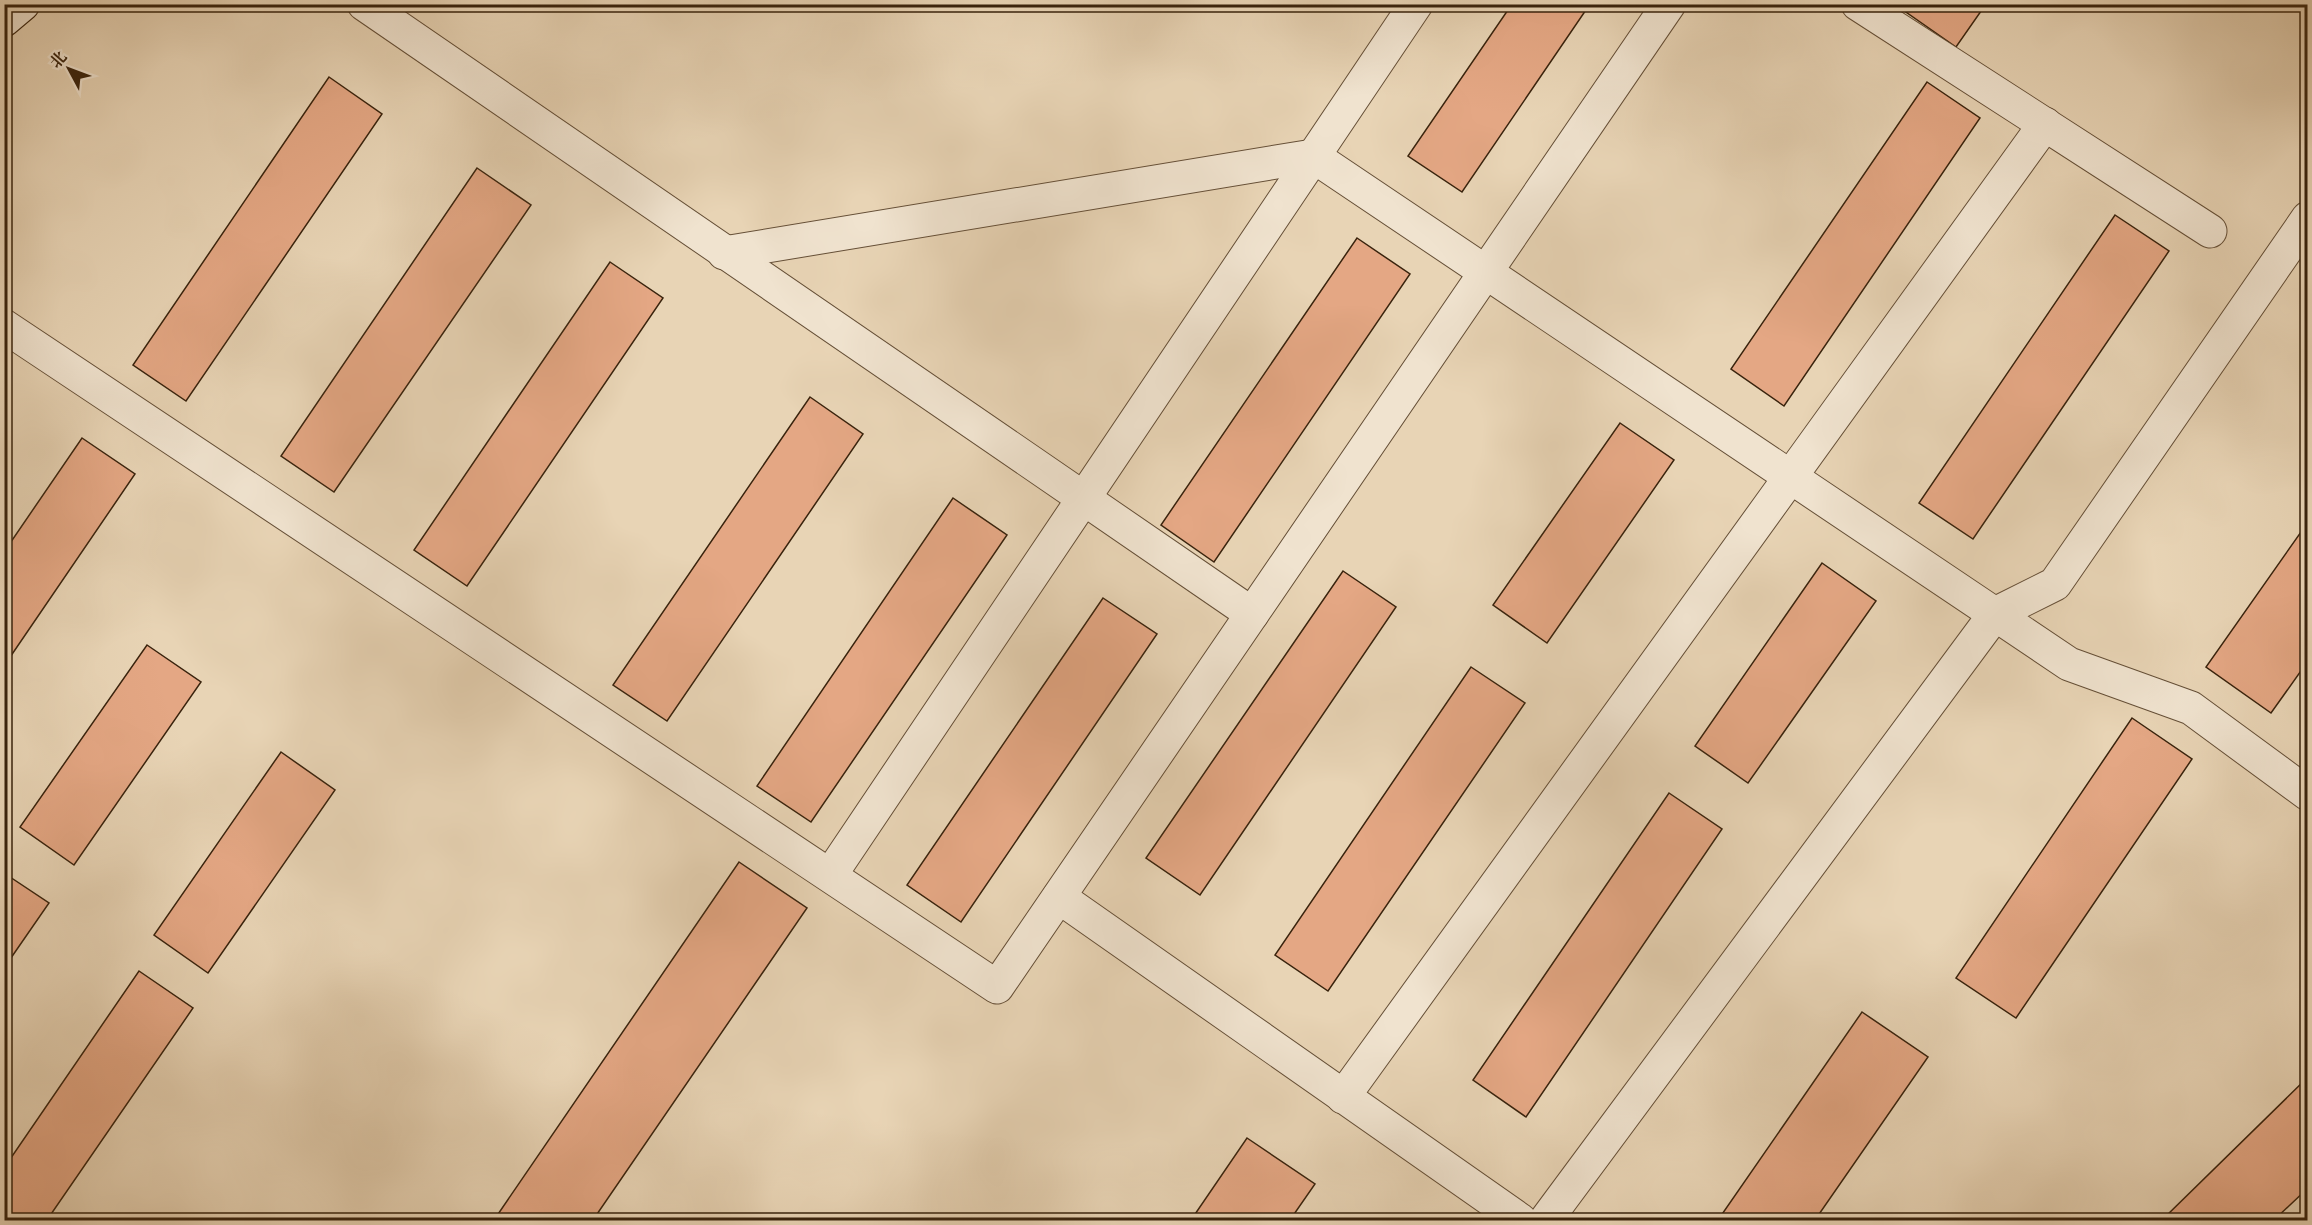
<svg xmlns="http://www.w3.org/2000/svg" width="2312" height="1225" font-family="'IM FELL DW Pica','Noto Serif SC',serif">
<rect width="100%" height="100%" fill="#e8d4b5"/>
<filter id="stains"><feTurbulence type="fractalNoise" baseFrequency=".00333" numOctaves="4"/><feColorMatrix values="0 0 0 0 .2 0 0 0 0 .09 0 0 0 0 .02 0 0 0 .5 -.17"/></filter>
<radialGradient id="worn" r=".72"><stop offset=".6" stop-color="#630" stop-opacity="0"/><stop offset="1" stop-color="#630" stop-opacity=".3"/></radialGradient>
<g fill="#e4a784" stroke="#39230d" stroke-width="1.5">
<polygon points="1512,4 1590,4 1462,192 1408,156"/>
<polygon points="1906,4 1986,4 1956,47 1903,10"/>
<polygon points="329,77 382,114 186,401 133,365"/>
<polygon points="1927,82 1980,118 1784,406 1731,369"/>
<polygon points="477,168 531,205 334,492 281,456"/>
<polygon points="2115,215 2169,251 1973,539 1919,503"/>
<polygon points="1357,238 1410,274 1214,562 1161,525"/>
<polygon points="610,262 663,298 467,586 414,550"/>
<polygon points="810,397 863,434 667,721 613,685"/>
<polygon points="1620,423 1674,460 1547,643 1493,605"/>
<polygon points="82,438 135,474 4,666 4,552"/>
<polygon points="953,498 1007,535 811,822 757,786"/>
<polygon points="2308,522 2308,661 2271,713 2206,667"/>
<polygon points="1822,563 1876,601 1748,783 1695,746"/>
<polygon points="1343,571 1396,607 1200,895 1146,858"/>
<polygon points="1103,598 1157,634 961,922 907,885"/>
<polygon points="147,645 201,682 74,865 20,827"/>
<polygon points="1471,667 1525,703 1328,991 1275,955"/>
<polygon points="2132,718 2192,759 2016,1018 1956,978"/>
<polygon points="281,752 335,790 208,973 154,935"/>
<polygon points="1669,793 1722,829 1526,1117 1473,1080"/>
<polygon points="739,862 807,908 593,1220 494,1220"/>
<polygon points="4,873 49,903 4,968"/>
<polygon points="139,971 193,1008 47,1220 4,1220 4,1168"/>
<polygon points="1862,1012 1928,1057 1815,1220 1718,1220"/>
<polygon points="2308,1077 2308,1188 2274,1220 2162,1220"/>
<polygon points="1247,1138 1315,1184 1290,1220 1191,1220"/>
</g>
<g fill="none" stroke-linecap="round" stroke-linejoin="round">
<g stroke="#654f37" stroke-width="35">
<g id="street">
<polyline points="364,4 1252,614"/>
<polyline points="1858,4 2210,231"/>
<polyline points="724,253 1313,156 2069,664 2191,708 2308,794"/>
<polyline points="4,326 997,987 1669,4"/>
<polyline points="831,874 1416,4"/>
<polyline points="1059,897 1520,1220"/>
<polyline points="1343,1097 2045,124"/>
<polyline points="1546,1220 1995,614 2055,584 2308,218"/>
</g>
</g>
<g stroke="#39230d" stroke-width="35">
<polyline id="secondary" points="4,20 23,4"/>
</g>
<use href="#street" stroke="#f0e3cf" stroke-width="33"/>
<use href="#secondary" stroke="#f0e3cf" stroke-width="33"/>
</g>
<rect width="2312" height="1225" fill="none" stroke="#e8d4b5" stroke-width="24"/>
<rect x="6" y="6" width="2300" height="1213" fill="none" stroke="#39230d" stroke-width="3"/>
<rect x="12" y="12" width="2288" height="1201" fill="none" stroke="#39230d" stroke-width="1.5"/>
<g transform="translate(69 69) rotate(311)" stroke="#f0e3cf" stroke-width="4.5" paint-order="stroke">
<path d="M0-4.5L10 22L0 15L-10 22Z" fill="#39230d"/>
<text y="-9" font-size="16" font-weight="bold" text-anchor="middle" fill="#39230d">北</text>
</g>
<rect width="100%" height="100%" filter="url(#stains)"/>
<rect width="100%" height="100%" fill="url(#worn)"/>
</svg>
